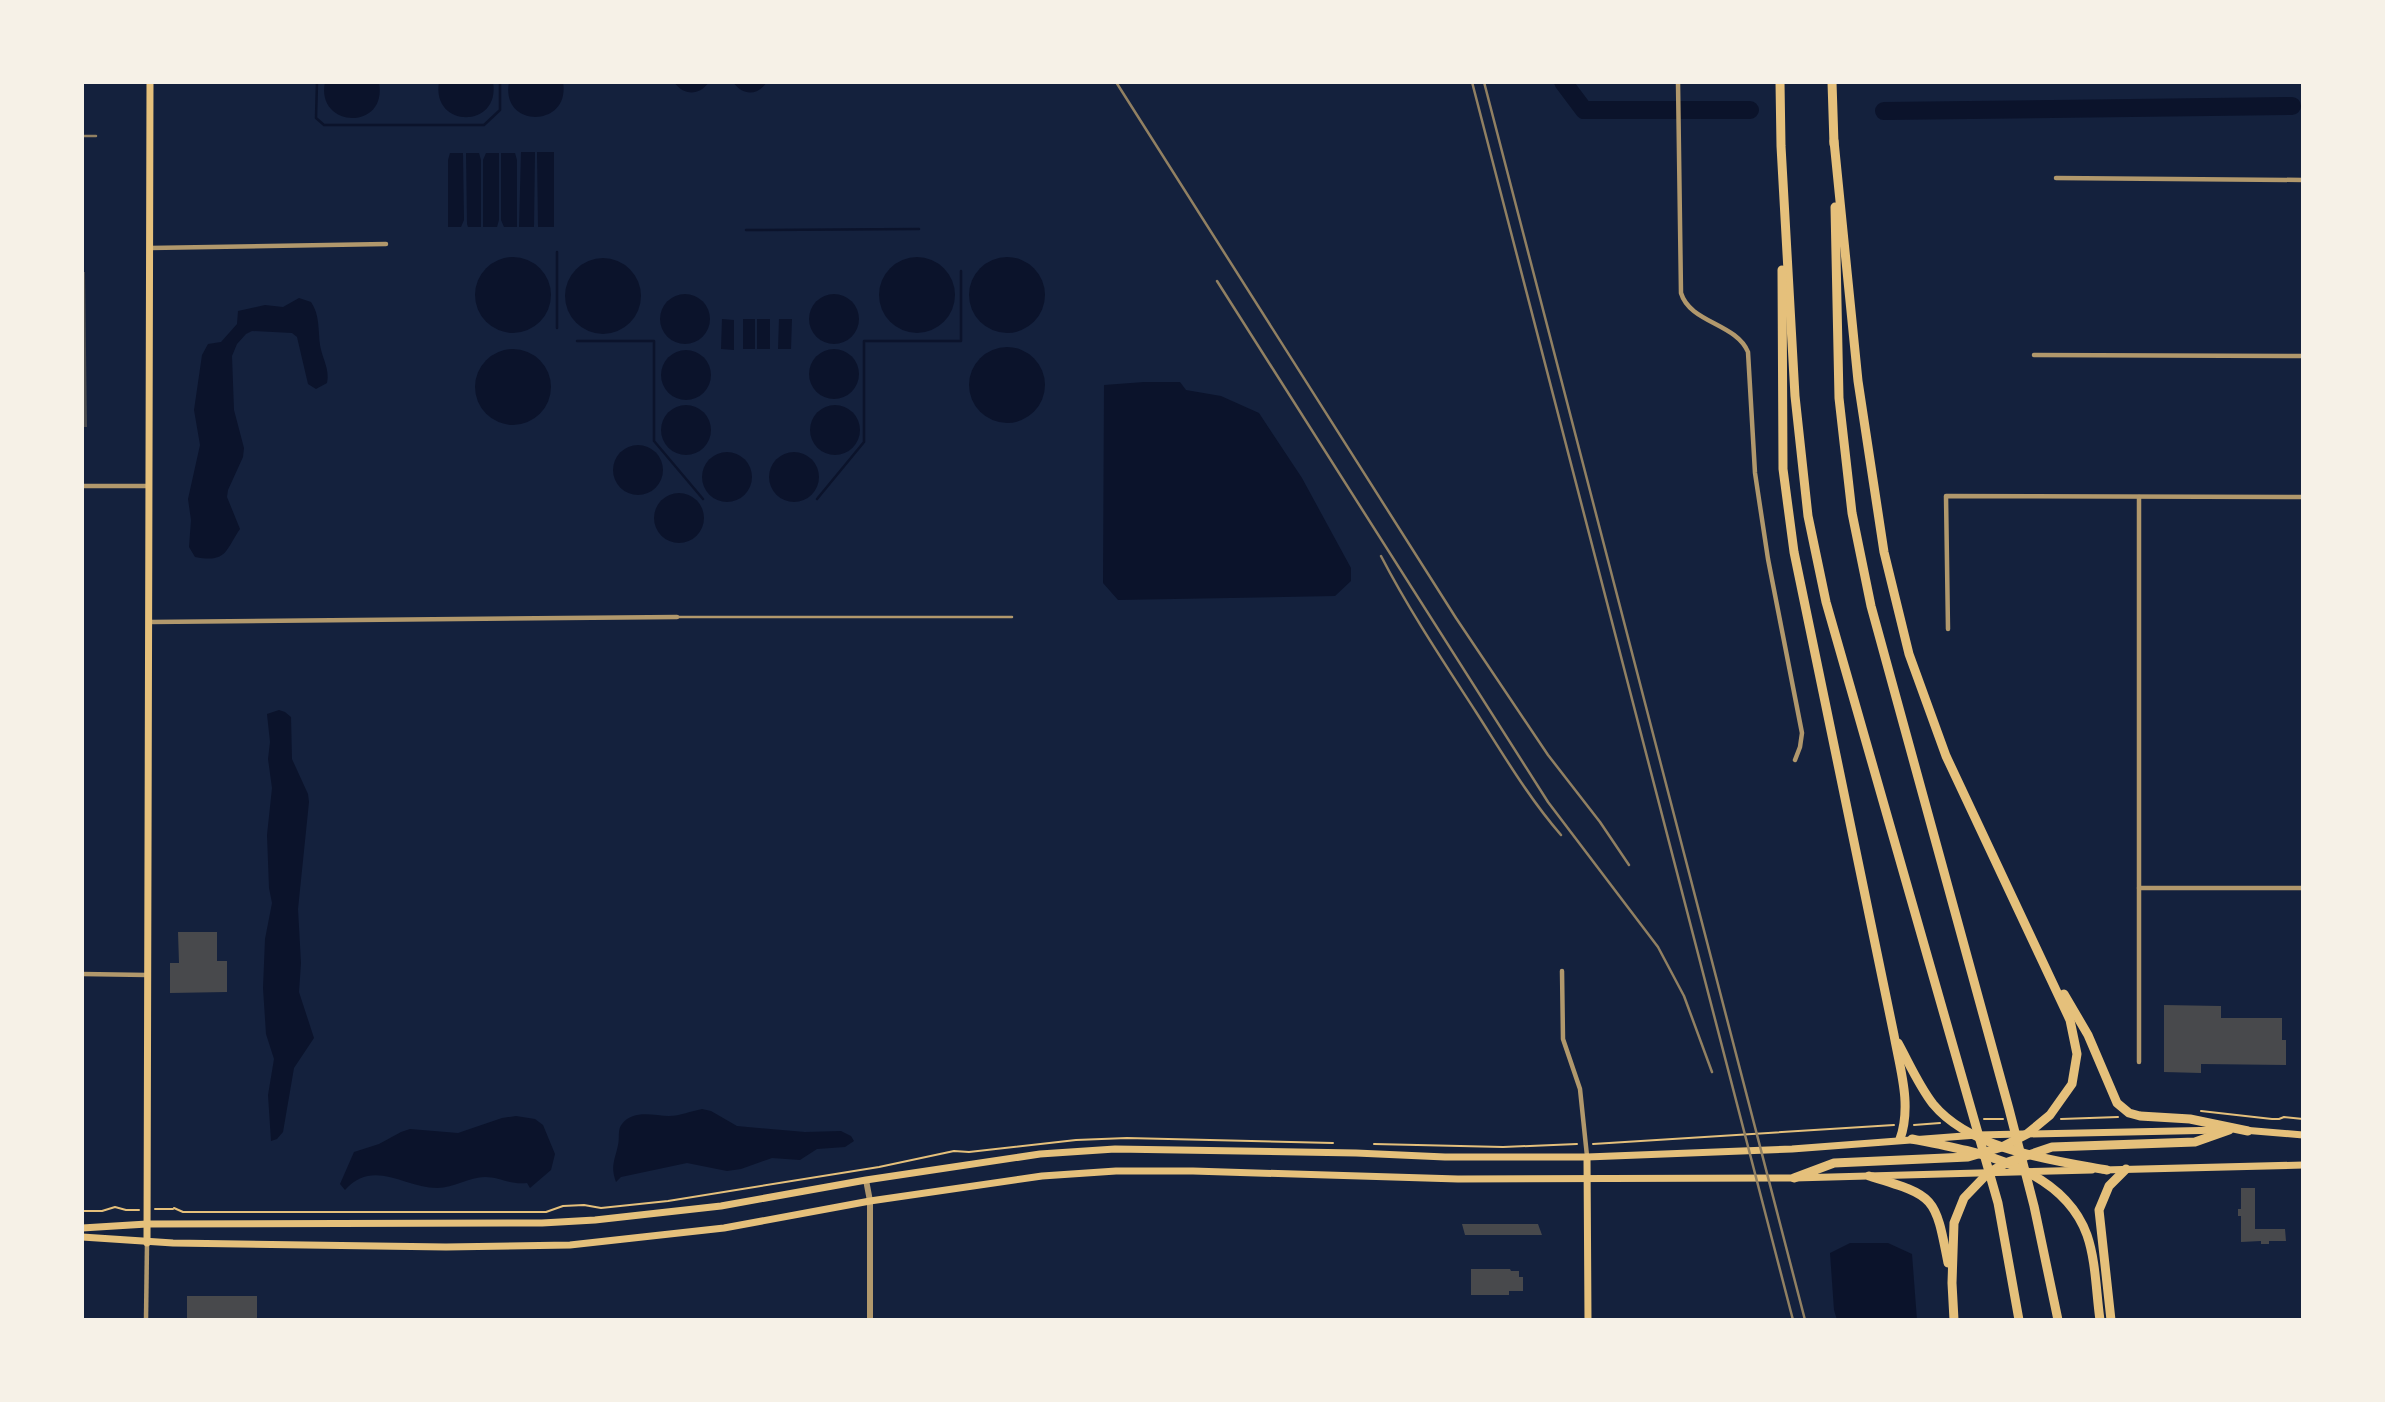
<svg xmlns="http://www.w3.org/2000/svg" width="2385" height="1402" font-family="'Fira Sans',sans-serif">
<rect width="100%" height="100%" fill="#14213d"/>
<g fill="#0b132b">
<path d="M325,82H379C388,132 315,128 325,82Z"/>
<path d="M439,82H493C501,129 431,129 439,82Z"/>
<path d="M509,82H563C571,128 500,129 509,82Z"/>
<path d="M674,82H709C699,96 684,96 674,82Z"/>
<path d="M733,82H767C757,96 743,96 733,82Z"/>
<polygon points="521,152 535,152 534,227 519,227"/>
<polygon points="537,152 554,152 554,227 538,227"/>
<polygon points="450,153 463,153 464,220 461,227 448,227 448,160"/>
<polygon points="466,153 479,153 481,160 481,227 468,227 467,224"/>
<polygon points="486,153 499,153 499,220 497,227 483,227 483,160"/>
<polygon points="501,153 515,153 517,160 517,227 504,227 501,220"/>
<circle cx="513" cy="295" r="38"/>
<circle cx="1007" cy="295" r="38"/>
<circle cx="917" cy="295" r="38"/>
<circle cx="603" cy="296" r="38"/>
<circle cx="834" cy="319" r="25"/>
<circle cx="685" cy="319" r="25"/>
<path d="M299,298L311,302C320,315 318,330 320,345C322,358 330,369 327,383L316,389L308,384L297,337L292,333L252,331L246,334L237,344L232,356L234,410L244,448L243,457L228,490L227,497L240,529C225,551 227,563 195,557L189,547L191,520L188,499L200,445L194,410L202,355L208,344L221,342L237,324L238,311L265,305L283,307Z"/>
<polygon points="722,319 734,320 734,350 721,349"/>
<rect x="743" y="319" width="12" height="30"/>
<rect x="757" y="319" width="13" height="30"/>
<polygon points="779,319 792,319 791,349 778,349"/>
<circle cx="1007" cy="385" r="38"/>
<circle cx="513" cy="387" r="38"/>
<circle cx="834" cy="374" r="25"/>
<circle cx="686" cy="375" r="25"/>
<polygon points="1144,382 1180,382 1186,390 1221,396 1259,413 1302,478 1351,568 1351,581 1335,596 1118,600 1103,583 1104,385"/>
<circle cx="835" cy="430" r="25"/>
<circle cx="686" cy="430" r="25"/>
<circle cx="638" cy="470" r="25"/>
<circle cx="727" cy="477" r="25"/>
<circle cx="794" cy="477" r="25"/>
<circle cx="679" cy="518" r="25"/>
<polygon points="279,710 285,712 291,717 292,759 308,794 309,802 298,909 301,963 299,992 314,1038 294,1068 283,1132 277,1139 271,1141 268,1095 274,1059 266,1034 263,988 265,939 272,903 269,888 267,835 272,788 268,759 270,742 267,714"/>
<path d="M702,1109L711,1111L737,1126L805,1132L841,1131L851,1136L854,1141L845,1147L817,1149L800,1160L772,1158L741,1169L727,1171L687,1163L621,1177L616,1182C610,1166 615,1160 618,1145C620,1138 617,1130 622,1124C634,1109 654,1116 669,1116C680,1116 691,1111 702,1109Z"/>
<path d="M516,1116L535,1119L543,1125L555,1154L551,1170L530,1188L527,1183C510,1185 500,1177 485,1177C469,1177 454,1188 437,1188C405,1188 373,1158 345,1190L340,1184L354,1152L379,1144L401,1132L410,1129L458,1133L502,1118Z"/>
<polygon points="1850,1243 1888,1243 1912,1254 1917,1320 1837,1320 1834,1310 1830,1253"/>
</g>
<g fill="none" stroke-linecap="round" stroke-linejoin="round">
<g stroke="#0b132b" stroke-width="2.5">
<polyline points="317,82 316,118 324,125 484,125 500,110 500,82"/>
<polyline points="746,230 919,229"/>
<polyline points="557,252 557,328"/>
<polyline points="577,341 654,341 654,441 703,499"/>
<polyline points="817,499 864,442 864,341 961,341 961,271"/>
</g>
<g stroke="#0b132b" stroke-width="18">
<polyline points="1563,82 1584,110 1750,110"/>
<polyline points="1884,111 2292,106"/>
</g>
</g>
<g fill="#48494c">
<polygon points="82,272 85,272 87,427 82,427"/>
<polygon points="178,932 217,932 217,961 227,961 227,992 170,993 170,963 179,963"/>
<polygon points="2164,1005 2221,1006 2221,1018 2282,1018 2282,1040 2286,1040 2286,1065 2201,1064 2201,1073 2164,1072"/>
<polygon points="2241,1188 2255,1188 2255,1229 2285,1229 2286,1241 2269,1241 2269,1244 2261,1244 2261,1241 2241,1242 2241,1216 2238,1216 2238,1209 2241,1209"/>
<polygon points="1462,1224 1538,1224 1542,1235 1465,1235"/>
<polygon points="1471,1269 1510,1269 1511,1271 1519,1271 1519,1277 1523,1277 1523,1291 1509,1291 1509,1295 1471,1295"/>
<rect x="187" y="1296" width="70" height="24"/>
</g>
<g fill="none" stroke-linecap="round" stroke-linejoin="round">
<g stroke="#e5c07b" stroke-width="2">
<polyline points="2201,1111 2272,1119 2279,1119 2284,1117 2303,1119"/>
<polyline points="1984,1119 2003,1119"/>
<polyline points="2061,1119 2118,1117"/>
<polyline points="1914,1125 1940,1123"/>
<polyline points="1374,1144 1503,1147 1577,1144"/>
<polyline points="1593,1144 1894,1125"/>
<polyline points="174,1208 183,1212 546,1212 563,1206 584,1205 601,1208 668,1201 879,1167 954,1151 969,1152 1076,1140 1127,1138 1333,1143"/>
<polyline points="155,1209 173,1209"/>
<polyline points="82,1211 102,1211 115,1207 126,1210 139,1210"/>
</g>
<polyline stroke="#b1986c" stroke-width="2.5" points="677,617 1012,617"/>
<g stroke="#b1986c" stroke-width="4.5">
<path d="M1678,82L1681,293C1690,323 1736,323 1748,352L1755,473L1768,559L1802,733L1800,747L1795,760"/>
<polyline points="2056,178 2303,180"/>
<polyline points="150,248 386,244"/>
<polyline points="2034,355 2303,356"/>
<polyline points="82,486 148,486"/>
<polyline points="150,622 677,617"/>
<polyline points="1948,629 1946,496 2303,497"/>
<polyline points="2139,888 2303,888"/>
<polyline points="1562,971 1563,1039 1580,1089 1587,1156"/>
<polyline points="82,974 147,975"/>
<polyline points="2139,1062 2139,497"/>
<polyline points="146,1320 147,1244"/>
</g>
<polyline stroke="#b1986c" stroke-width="6" points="866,1180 870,1201 870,1320"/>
<g stroke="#e5c07b" stroke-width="7">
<polyline points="1587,1157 1588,1320"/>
<polyline points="147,1243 150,82"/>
</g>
<g stroke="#e5c07b" stroke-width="7">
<polyline points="2243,1130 2303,1135"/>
<polyline points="2103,1170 2303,1165"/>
<polyline points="82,1228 147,1224 542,1223 595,1220 721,1206 866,1180 1040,1154 1115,1149 1356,1153 1445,1157 1587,1157 1792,1149 1977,1135 2224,1130"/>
<polyline points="82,1237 173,1243 446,1247 570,1245 724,1228 870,1201 1042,1176 1116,1171 1193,1171 1458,1179 1794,1178 2092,1170"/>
</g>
<g stroke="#e5c07b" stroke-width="9">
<polyline points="1780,82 1781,146 1795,396 1808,516 1826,602 1998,1203 2019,1320"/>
<polyline points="1832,82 1834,144"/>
<polyline points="1835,207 1839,398 1852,513 1871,606 2009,1109 2034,1206 2058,1320"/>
<path d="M1782,270L1783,469L1794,552L1894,1035C1900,1069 1912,1105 1900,1139"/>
<polyline points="2064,994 2088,1035 2117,1103 2129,1113 2140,1116 2190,1119 2248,1131"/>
<path d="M1898,1043C1909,1063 1919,1086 1933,1104C1971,1150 2052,1160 2107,1170"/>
<path d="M1912,1139C1974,1151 2062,1166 2087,1235C2096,1261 2096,1292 2100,1320"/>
<path d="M1869,1176C1935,1196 1935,1195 1948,1263"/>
<polyline points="1794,1178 1834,1163 1968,1157 2002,1147 2027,1134 2050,1115 2072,1084 2077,1054 2070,1020 1946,756 1909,654 1884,552 1858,381 1834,141"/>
<polyline points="1954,1320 1952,1283 1954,1223 1964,1198 1988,1173 2008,1162 2052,1147 2195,1142 2229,1130"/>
<polyline points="2111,1320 2099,1210 2109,1186 2126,1169"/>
</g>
<g stroke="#918062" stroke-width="2.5">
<polyline points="1116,82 1456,618 1548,755 1600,822 1629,865"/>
<polyline points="1472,82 1793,1320"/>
<polyline points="1484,82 1805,1320"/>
<polyline points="82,136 96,136"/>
<polyline points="1217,281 1548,802 1658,947 1684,996 1712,1072"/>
<path d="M1381,556C1409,610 1443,661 1476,712C1503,754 1528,797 1561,835"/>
</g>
</g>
<rect width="2385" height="1402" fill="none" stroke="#f6f1e7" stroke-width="168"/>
</svg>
